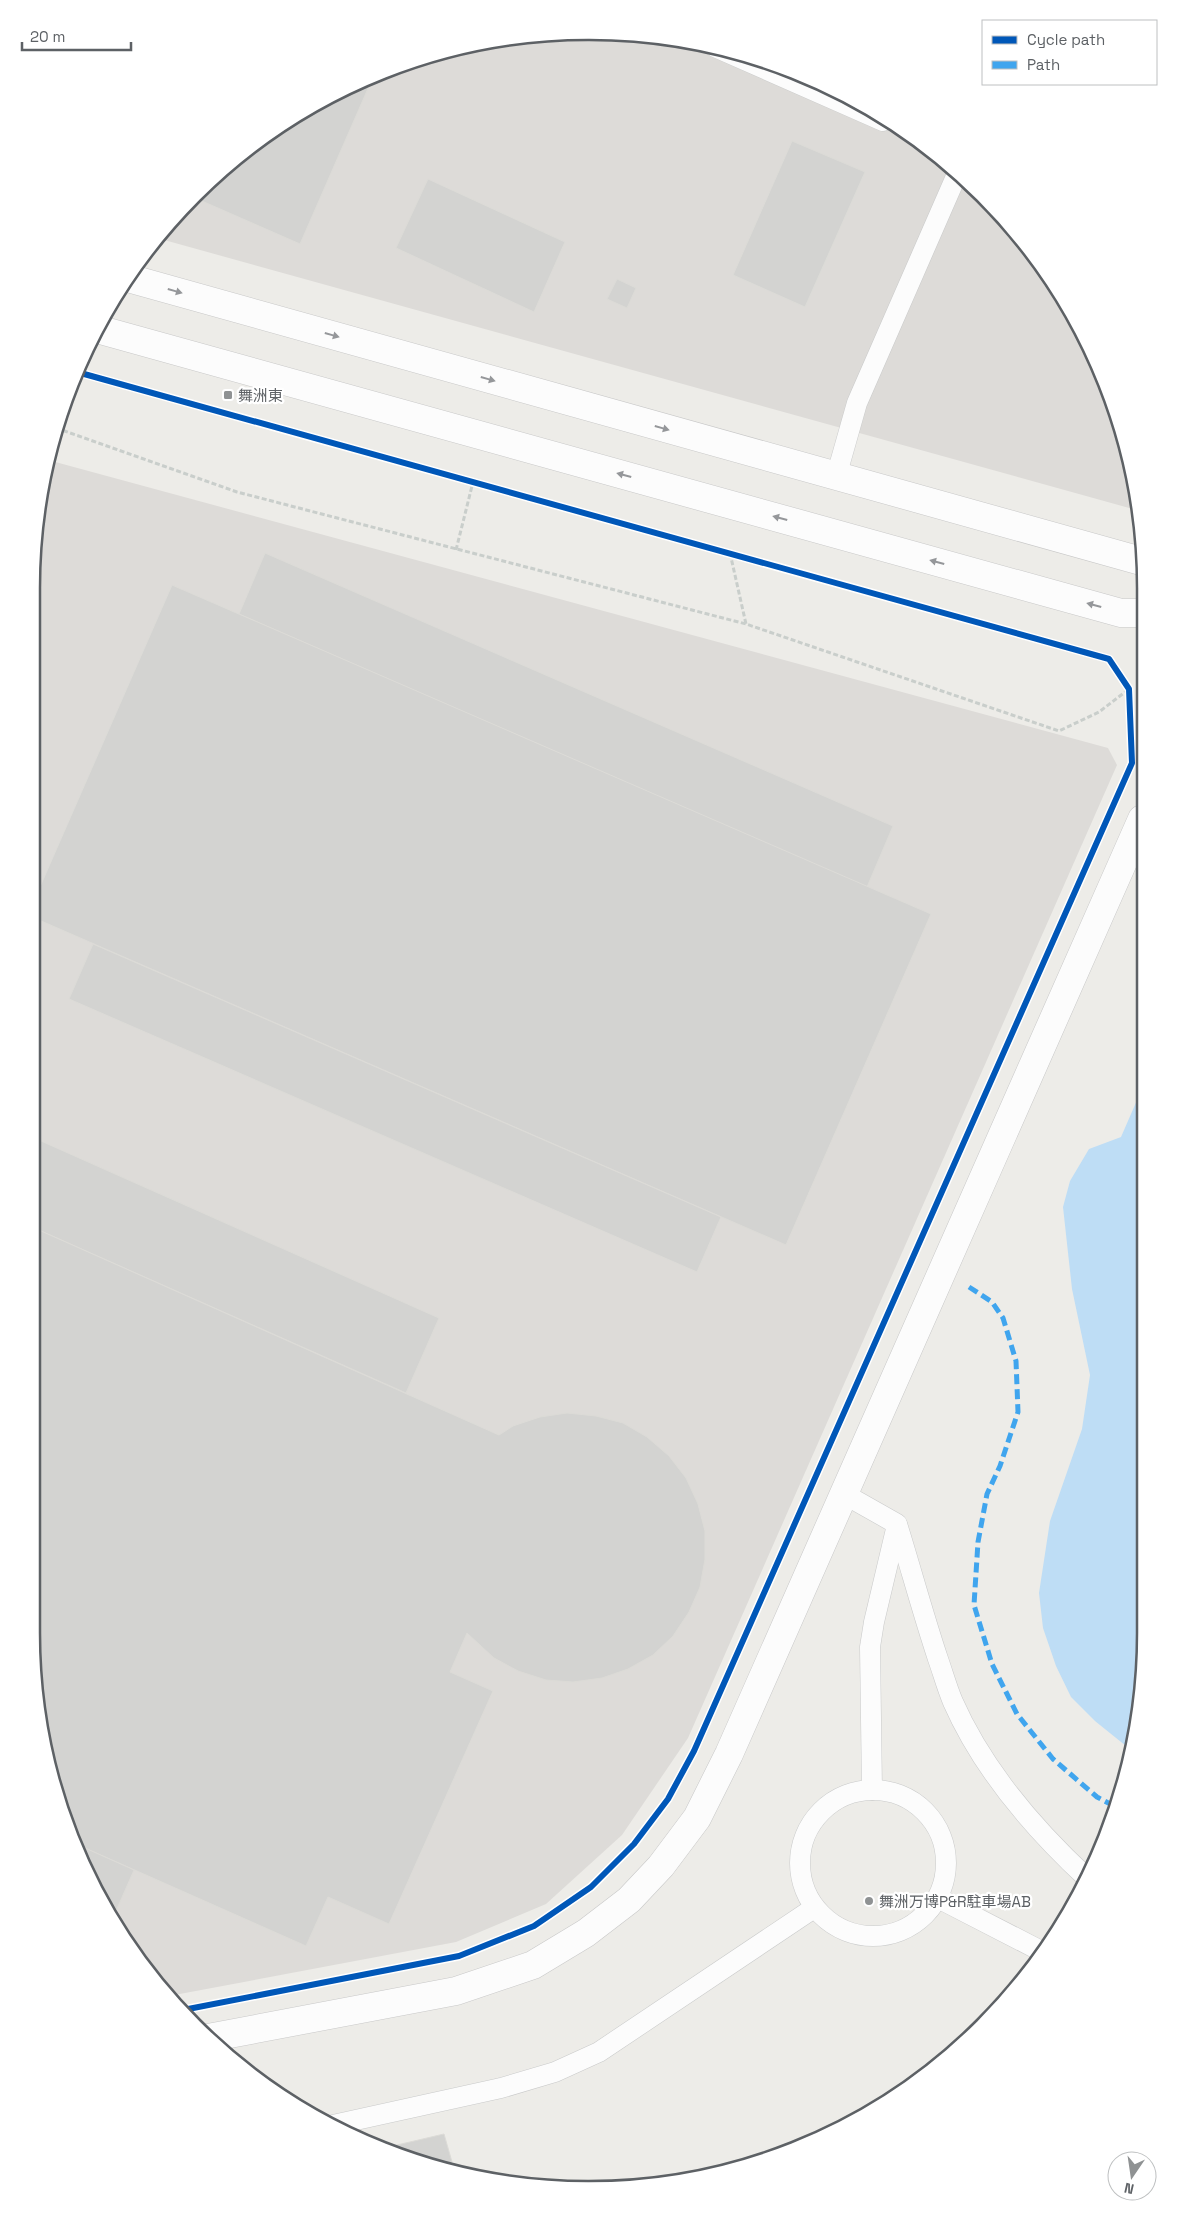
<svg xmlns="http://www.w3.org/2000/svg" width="1177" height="2221" font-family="'Space Grotesk','Noto Sans JP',sans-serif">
<rect width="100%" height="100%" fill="#edece8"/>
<g fill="#dddbd8">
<polygon points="625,32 733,50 835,89 956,169 1052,279 1103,376 1140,511 157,238 221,169 310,106 410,61 516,36"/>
<polygon points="48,460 1108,748 1117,765 688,1738 622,1835 546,1904 456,1942 169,1996 147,1972 106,1911 61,1812 42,1741 31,1633 32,552"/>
</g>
<polygon fill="#beddf5" points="1141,1091 1143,1092 1145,1669 1131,1750 1095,1721 1071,1697 1056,1666 1043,1628 1039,1593 1050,1521 1082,1429 1090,1375 1072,1289 1063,1207 1070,1181 1089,1149 1121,1137"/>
<g fill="#d3d3d1" stroke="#dcdbd7">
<polygon points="373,77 300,244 195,198 221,169 310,106"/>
<polygon points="792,141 865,172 805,307 733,275"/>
<polygon points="428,179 565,242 534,312 396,248"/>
<polygon points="617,279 636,288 627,308 607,299"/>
<polygon points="265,553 893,826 867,887 239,614"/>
<polygon points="172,585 931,914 786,1245 32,917 32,905"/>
<polygon points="93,944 721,1217 697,1272 69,999"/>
<polygon points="32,1137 439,1318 406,1393 32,1227"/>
<polygon points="32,1227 499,1435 513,1426 540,1417 567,1413 596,1416 623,1423 647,1437 669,1456 686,1478 698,1504 705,1531 705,1559 700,1587 689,1612 673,1636 653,1655 628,1669 602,1678 573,1682 546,1680 518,1671 494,1658 467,1633 450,1672 493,1691 389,1924 328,1897 306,1946 76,1844 61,1812 42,1741 31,1632"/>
<polygon points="76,1844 134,1870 112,1920 106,1911"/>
<polygon points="444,2134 452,2162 432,2166 380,2149"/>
</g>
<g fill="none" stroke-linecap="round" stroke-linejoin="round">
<g stroke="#c9caca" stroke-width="21">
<g id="lane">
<polyline points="715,47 883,121"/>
<polyline points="836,477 857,403 958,172"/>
<path d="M844,1494L897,1524C911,1569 923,1614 938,1659C943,1673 947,1688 953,1702C983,1770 1034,1829 1088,1879"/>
<polyline points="872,1790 870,1647 874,1622 897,1525"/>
<circle cx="873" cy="1863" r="73"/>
<polyline points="938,1898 1043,1952"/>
<polyline points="333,2125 501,2088 555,2072 599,2052 814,1908"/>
</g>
</g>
<g stroke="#c8c8c8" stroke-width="29">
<g id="secondary">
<polyline points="128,278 1141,561"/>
<polyline points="97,329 1121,613 1141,613"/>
<polyline points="208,2038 456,1991 533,1965 586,1933 629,1900 661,1866 697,1818 729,1754 1142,819"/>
</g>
</g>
<g stroke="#c9cecb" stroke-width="3" stroke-dasharray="5 2.5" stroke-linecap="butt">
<polyline points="56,428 237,492 746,624 1059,731 1099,712 1129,689"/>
<polyline points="456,550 473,482"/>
<polyline points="730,553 746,624"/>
</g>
<use href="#lane" stroke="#fcfcfc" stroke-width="20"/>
<use href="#secondary" stroke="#fcfcfc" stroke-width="28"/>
<polyline stroke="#40a5ee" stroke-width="5" stroke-dasharray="10 5" stroke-linecap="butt" points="969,1287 992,1302 1003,1318 1016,1361 1018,1412 1000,1466 987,1494 978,1542 974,1605 992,1664 1017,1714 1053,1759 1097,1797 1116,1807"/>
<g stroke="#fff" stroke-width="9">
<polyline id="cycleway" points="77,372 1109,659 1129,689 1132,763 694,1751 668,1799 634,1844 591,1887 534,1926 459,1956 183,2010"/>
</g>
<use href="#cycleway" stroke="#0057b8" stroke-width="6"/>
</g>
<defs><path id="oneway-solid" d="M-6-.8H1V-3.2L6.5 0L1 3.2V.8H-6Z" transform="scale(1.25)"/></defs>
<g fill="#95979a">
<use href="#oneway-solid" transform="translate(175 291) rotate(16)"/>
<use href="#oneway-solid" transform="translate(332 335) rotate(16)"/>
<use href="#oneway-solid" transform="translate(488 379) rotate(16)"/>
<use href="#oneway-solid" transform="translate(662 428) rotate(16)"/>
<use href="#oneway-solid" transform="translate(624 475) rotate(-165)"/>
<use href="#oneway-solid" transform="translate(780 518) rotate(-165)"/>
<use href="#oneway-solid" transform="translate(937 562) rotate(-165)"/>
<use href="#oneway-solid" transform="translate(1094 605) rotate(-165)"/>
</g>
<g fill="#8f9293" stroke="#fff" stroke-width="2">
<rect x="223" y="390" width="10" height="10" rx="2.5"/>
<circle cx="869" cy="1901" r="5"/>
</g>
<g text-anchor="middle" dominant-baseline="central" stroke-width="4.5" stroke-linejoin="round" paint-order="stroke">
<g font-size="15" fill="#5d6165" stroke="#fff" text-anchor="start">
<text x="238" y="395">舞洲東</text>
<text x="879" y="1901">舞洲万博P&amp;R駐車場AB</text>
</g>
</g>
<path d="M0 0H1177V2221H0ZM588 40H589A548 548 0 0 1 1137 588V1633A548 548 0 0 1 589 2181H588A548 548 0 0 1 40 1633V588A548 548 0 0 1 588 40Z" fill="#fff" fill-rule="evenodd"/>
<path fill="none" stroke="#5d6165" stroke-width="2.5" d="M588 40H589A548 548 0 0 1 1137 588V1633A548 548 0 0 1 589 2181H588A548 548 0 0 1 40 1633V588A548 548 0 0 1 588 40Z"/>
<rect x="982" y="20" width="175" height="65" fill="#ffffff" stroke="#bec0c1"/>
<rect x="992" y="36" width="25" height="8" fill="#0057b8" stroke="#bec0c1"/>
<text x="1027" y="45" font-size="15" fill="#5d6165">Cycle path</text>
<rect x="992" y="61" width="25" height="8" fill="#40a5ee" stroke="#bec0c1"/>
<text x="1027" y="70" font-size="15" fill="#5d6165">Path</text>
<g transform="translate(1132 2176) rotate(193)"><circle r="24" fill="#ffffff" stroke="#bec0c1"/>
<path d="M0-4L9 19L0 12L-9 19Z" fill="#8f9293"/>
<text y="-8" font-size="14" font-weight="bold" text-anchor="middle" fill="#5d6165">N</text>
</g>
<path d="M22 42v8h109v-8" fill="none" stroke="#5d6165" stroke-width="2.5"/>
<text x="30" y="42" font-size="15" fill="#5d6165" stroke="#ffffff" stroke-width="4" paint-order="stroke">20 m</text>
</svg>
